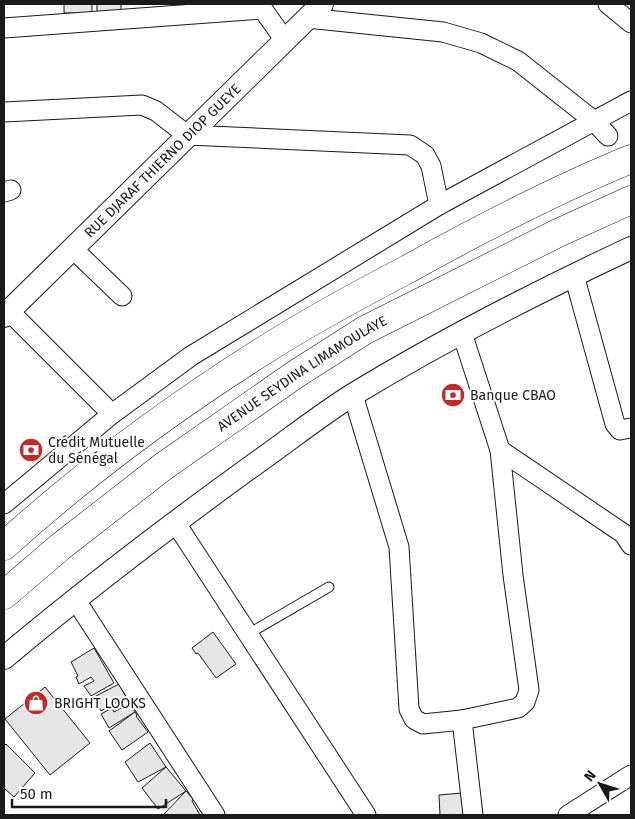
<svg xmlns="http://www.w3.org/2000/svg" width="635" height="819" font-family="'Fira Sans',sans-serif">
<rect width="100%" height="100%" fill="#fff"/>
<g fill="#e6e6e6" stroke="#1a1a1a">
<rect x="64" y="4" width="28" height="9"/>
<polygon points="97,4 121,4 121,11 97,12"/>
<polygon points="213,632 236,664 216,678 198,653 196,654 192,648"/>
<polygon points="94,648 114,683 91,696 84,686 94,681 91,677 79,684 76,677 78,676 71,662"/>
<polygon points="119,684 126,697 101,711 94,697"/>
<polygon points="45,687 90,743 50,775 5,719"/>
<polygon points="130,703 135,712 109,728 101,714 112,708 114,712"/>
<polygon points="135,712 137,715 136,716 148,732 122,750 109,731"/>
<polygon points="150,743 166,767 138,782 125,762"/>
<polygon points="6,744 35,773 14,797 4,788 4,746"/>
<polygon points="166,767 186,791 158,809 142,788"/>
<polygon points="186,791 193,799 192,801 200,815 163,815"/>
<polygon points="462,793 464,815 440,815 439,795"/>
</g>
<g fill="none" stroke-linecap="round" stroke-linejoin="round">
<g stroke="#1a1a1a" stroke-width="11">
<polyline id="service" points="248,634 329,587"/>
</g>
<g stroke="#1a1a1a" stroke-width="21">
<g id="minor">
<polyline points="259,4 284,39"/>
<polyline points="608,4 631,23"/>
<polyline points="307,18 443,32 481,43 518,61 594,121 608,136"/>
<polyline points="4,28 262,9"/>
<polyline points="4,112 142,105 156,111 187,135 410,145 425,155 431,166 439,205"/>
<polyline points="4,192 11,190"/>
<polyline points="73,249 122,296"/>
<polyline points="574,275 615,424 620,430 631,428"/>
<polyline points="9,311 112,414"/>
<polyline points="353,395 399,547 409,709 414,719 423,724 462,720 518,708 525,702 529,690 513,575 500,450 462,333"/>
<polyline points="500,450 624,534 631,545"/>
<polyline points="4,504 112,414 191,356 439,205 631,101"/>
<polyline points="175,522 366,815"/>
<polyline points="75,599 215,815"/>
<polyline points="462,720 473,815"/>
<polyline points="568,815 631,775"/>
</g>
</g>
<g stroke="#1a1a1a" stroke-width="24">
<g id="tertiary">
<path id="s1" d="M4,316L322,4"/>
<path d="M4,658C85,590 169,526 255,464C288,441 320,415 354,394C443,340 537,292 631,248"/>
</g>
</g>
<g stroke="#1a1a1a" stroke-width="29">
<g id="trunk">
<path d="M4,546C88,470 182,401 279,341C321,315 364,292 408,269C480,229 555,190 631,159"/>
<path id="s2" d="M4,595L60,547L164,466L296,374L365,330L558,233L631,200"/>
</g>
</g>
<use href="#service" stroke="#fff" stroke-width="9"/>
<use href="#minor" stroke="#fff" stroke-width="19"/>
<use href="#tertiary" stroke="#fff" stroke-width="22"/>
<use href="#trunk" stroke="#fff" stroke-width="28"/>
</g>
<defs>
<g id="bank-disc" transform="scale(1.25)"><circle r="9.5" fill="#c62828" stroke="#fff"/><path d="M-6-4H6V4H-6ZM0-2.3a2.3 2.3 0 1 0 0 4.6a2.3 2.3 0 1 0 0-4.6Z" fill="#fff"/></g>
<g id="shop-disc" transform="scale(1.25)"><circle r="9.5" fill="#c62828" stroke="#fff"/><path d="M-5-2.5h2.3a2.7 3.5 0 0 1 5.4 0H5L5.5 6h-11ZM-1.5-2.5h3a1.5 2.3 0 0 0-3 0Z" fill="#fff"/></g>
</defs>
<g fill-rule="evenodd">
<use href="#bank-disc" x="453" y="395"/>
<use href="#bank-disc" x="31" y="450"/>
<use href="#shop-disc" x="36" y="703"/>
</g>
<g text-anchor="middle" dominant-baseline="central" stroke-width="4" stroke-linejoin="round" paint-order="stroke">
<g font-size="14" fill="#1a1a1a" stroke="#fff">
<text stroke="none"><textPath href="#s1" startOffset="222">RUE DJARAF THIERNO DIOP GUEYE</textPath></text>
<text stroke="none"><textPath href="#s2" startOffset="372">AVENUE SEYDINA LIMAMOULAYE</textPath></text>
</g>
<g font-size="14" fill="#1a1a1a" stroke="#fff" text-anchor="start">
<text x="470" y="395">Banque CBAO</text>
<text x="48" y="442">Crédit Mutuelle<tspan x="48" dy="16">du Sénégal</tspan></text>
<text x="54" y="703">BRIGHT LOOKS</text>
</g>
</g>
<rect width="635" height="819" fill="none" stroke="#1a1a1a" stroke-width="10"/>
<g transform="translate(600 784) rotate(309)" stroke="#ffffff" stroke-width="4" paint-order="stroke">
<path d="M0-4L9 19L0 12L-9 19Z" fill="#1a1a1a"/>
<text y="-8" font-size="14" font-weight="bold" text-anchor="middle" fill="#1a1a1a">N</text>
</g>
<path d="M12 799v8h154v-8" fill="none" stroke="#1a1a1a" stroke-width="2.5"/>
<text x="20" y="799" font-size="15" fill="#1a1a1a" stroke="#ffffff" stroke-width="4" paint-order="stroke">50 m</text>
</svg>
